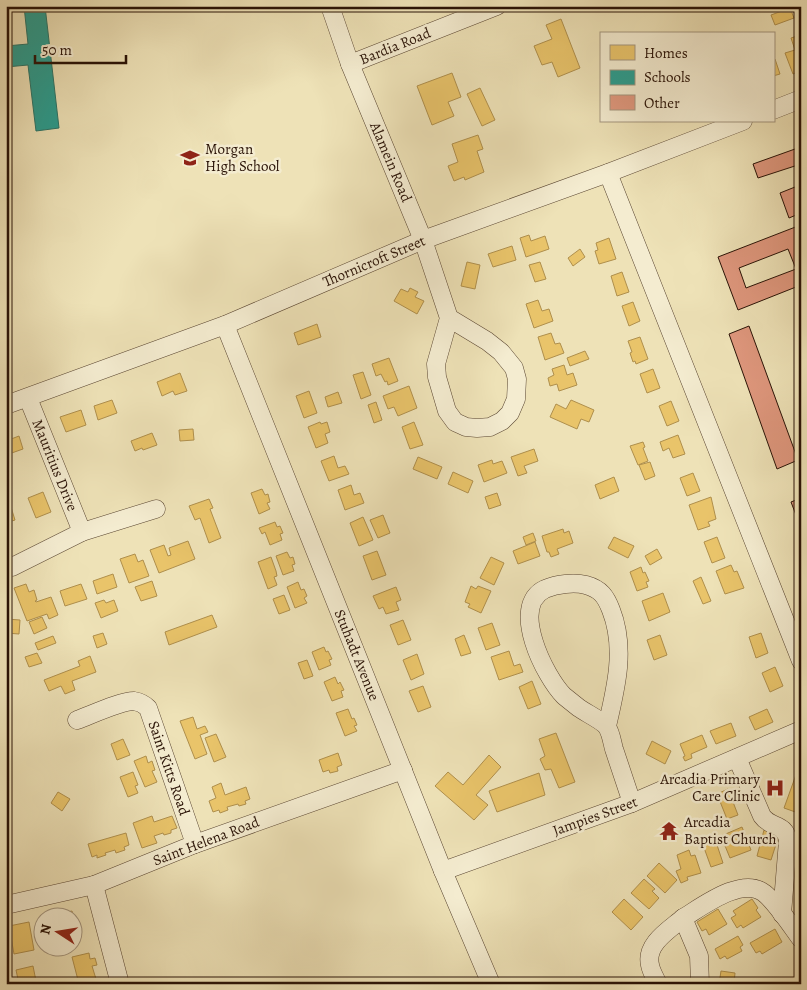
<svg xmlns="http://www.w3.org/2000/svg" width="807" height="990" font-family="Alegreya,serif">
<rect width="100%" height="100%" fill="#eee2b7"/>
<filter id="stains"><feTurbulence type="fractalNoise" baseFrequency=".004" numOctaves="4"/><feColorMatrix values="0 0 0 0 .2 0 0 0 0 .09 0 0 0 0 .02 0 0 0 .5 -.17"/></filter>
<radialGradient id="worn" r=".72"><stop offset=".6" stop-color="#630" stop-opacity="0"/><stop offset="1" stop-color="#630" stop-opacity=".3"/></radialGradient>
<g fill="#e9c46a" stroke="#af8f4c">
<polygon points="790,8 794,18 775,25 771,15"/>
<polygon points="561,19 580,68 558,77 552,62 542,65 534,46 552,39 546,25"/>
<polygon points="800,35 801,71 793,74 785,53 795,50 791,38"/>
<polygon points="775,59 780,74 773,76 773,60"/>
<polygon points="452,73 461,97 448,102 454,116 432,125 417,86"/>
<polygon points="480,88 495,120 482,126 467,94"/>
<polygon points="478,135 483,149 477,151 484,172 465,180 464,177 454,181 448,166 458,162 452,144"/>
<polygon points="529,235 531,241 545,236 549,249 526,257 520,238"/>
<polygon points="609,238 616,259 599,264 595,251 598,250 596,243"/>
<polygon points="512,246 516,260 493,267 488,254"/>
<polygon points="580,249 585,257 573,266 568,258"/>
<polygon points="467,262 480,265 475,289 461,286"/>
<polygon points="540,262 546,279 535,282 529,265"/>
<polygon points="622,272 629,292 617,296 611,276"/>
<polygon points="410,288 418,292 415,297 424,301 417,314 394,301 401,289 408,292"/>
<polygon points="538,300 542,311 549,309 553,321 534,328 526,304"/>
<polygon points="633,302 640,321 629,326 622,306"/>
<polygon points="317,324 321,337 298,345 294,333"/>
<polygon points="551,333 555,344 560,343 564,353 545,360 538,337"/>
<polygon points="640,337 648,359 636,364 635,361 633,362 630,353 632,352 628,341"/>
<polygon points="585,351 589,359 570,366 567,358"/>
<polygon points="389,358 398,381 388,385 387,381 385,382 381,374 376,376 372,364"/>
<polygon points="564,365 567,375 573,373 577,385 559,391 557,384 550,386 548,378 554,375 552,369"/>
<polygon points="653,369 660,388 647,393 640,374"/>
<polygon points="363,372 371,395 361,399 353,375"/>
<polygon points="180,373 187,391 175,395 173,391 162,396 157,382"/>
<polygon points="409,386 417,408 398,416 394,407 388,409 383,396"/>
<polygon points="309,391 317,413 304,418 296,396"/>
<polygon points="338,392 342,403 328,407 325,397"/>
<polygon points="112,400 117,413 98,420 94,406"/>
<polygon points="571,400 594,410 589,422 581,419 577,429 550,417 556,404 566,409"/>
<polygon points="671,401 679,421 667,426 659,406"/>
<polygon points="376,402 382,420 374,423 368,405"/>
<polygon points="81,410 86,425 66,432 60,417"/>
<polygon points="320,422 321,424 327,422 330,432 325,434 328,443 316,448 308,427"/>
<polygon points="414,422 423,445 410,449 402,427"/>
<polygon points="193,429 194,440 180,441 179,430"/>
<polygon points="152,433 157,445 143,450 142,448 135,451 131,441"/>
<polygon points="678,435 685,454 673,458 669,448 663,451 660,442"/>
<polygon points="19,436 23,449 6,455 6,441"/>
<polygon points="643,442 645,447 643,448 648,461 638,465 630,446"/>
<polygon points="534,449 538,461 524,466 527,473 518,476 511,457"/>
<polygon points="334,456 338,468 345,466 349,474 329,481 321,461"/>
<polygon points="418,457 442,467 437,479 413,469"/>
<polygon points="492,460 493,464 502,461 507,473 484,482 478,465"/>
<polygon points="650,462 655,476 645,480 639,465"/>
<polygon points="453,472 473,481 468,493 448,484"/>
<polygon points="693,473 700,491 687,496 680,478"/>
<polygon points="614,477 619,491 600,499 595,485"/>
<polygon points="351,485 354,495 360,493 364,503 345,510 338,490"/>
<polygon points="262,489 265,495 268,494 270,502 267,503 270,509 259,514 251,493"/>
<polygon points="43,492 51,512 36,518 28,498"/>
<polygon points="497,493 501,505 489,509 485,497"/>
<polygon points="711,497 716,519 708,522 710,526 698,530 689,505"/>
<polygon points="209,499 213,508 210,509 221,538 209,543 200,518 195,520 189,506"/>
<polygon points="10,504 15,520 6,523 6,505"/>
<polygon points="383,515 390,533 378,538 370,520"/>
<polygon points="363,517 373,540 359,546 350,523"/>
<polygon points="275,522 277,527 280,526 283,533 280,534 282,540 270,545 265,532 262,534 259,528"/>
<polygon points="563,529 564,533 569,531 573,543 557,549 559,554 551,557 549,552 547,552 542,536"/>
<polygon points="533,533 536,541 526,545 523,537"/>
<polygon points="614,537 634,546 628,558 608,548"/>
<polygon points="717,537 725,558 712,563 704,542"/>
<polygon points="188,541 195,559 159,573 150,550 164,545 168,556 171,555 169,548"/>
<polygon points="535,542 540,556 518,564 513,551"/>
<polygon points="657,549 662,558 650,565 645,556"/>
<polygon points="377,551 386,575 372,580 363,556"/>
<polygon points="287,552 290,558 293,557 295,564 292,565 294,571 283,575 276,556"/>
<polygon points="135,554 138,562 143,560 149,576 129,583 120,559"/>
<polygon points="271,557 276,571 277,576 274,577 277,585 268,589 258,562"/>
<polygon points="491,557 504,563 494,585 480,578"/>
<polygon points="731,565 734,572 737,571 744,588 725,594 716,571"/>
<polygon points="641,567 643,573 645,572 649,581 646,582 648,587 637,591 630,572"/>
<polygon points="113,574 117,587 97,594 93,581"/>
<polygon points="701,577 711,601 703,604 693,581"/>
<polygon points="152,581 157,596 141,601 135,587"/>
<polygon points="298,582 301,590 304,589 307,596 304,598 307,603 295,608 287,587"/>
<polygon points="26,584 29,592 34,590 37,600 35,601 36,602 51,597 58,615 49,619 47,614 27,621 14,588"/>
<polygon points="81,584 87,599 65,606 60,591"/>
<polygon points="471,586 476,589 478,586 491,591 481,613 468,607 470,604 465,602"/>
<polygon points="396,587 401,600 396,602 399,610 386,614 383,607 379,609 373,596"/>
<polygon points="663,593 670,612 649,621 642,601"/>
<polygon points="284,595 290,610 279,614 273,599"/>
<polygon points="104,600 106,603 114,600 118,611 101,618 95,603"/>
<polygon points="212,615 217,627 169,645 165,632"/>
<polygon points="42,617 47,628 34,634 29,622"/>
<polygon points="6,619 20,620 19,634 6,633"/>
<polygon points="403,620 411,640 398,645 390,625"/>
<polygon points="492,623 500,645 486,650 478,628"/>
<polygon points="103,633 107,644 97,648 93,636"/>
<polygon points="761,633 768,653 756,658 749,637"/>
<polygon points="464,635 471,653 461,656 455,639"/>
<polygon points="660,635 667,655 654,660 647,640"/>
<polygon points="53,636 56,643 38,650 35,643"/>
<polygon points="324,647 326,652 328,651 332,659 329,660 331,665 319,670 312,652"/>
<polygon points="509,651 514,666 520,664 523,672 499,680 491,657"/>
<polygon points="37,653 42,663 29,667 25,657"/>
<polygon points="417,654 424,674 411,680 403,660"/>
<polygon points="90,656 96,672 72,681 75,690 65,694 61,686 49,691 44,680 80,666 78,661"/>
<polygon points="307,660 313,676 304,679 298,663"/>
<polygon points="775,667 783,686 770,692 762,673"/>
<polygon points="335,677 338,684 340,682 344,690 341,691 343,697 332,701 324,682"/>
<polygon points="532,681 541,704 528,709 519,687"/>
<polygon points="423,686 431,707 418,712 409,691"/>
<polygon points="348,709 352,719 354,718 357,725 354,726 357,731 345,736 336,713"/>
<polygon points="767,709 773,722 755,730 749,717"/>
<polygon points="193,717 197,729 205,726 208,732 200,735 207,754 195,759 180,721"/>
<polygon points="731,723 736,736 716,744 710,731"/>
<polygon points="556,733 575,782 559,788 551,769 545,770 540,759 545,756 539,739"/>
<polygon points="216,734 226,757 214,762 205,738"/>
<polygon points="702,735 707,747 691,754 692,758 685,761 683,757 685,756 680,744"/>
<polygon points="123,739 130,755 117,760 111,744"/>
<polygon points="652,741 671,751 665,764 646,754"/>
<polygon points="338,753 342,765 337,767 338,771 330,773 329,770 323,772 319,760"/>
<polygon points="489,755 501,767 476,795 488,805 474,820 435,786 448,772 463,785"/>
<polygon points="146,756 148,763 152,761 155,770 152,771 157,782 145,787 134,761"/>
<polygon points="133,772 138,785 135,786 138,793 128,797 120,777"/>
<polygon points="797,772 801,773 801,814 784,808"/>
<polygon points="539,773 545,795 497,812 489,791"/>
<polygon points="221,783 225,795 246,787 250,799 245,801 246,804 239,806 238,804 227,807 228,810 220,813 219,810 213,812 209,801 216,798 212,787"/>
<polygon points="728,789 738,815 727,819 717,794"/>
<polygon points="58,792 70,799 62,811 51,803"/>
<polygon points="152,816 154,822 172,816 177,828 171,830 171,833 164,835 163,833 154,836 157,843 142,848 133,823"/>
<polygon points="742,827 751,850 730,858 721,836"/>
<polygon points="764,830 774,832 773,836 778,838 771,860 757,856"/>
<polygon points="126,833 129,845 124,847 125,850 116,853 115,850 105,853 106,855 97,858 97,855 92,857 88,844"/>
<polygon points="712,842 713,846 717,845 723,863 711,867 703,845"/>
<polygon points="689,850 691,856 695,855 701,873 687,877 688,880 681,883 676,871 681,869 677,855"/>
<polygon points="659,863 677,880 665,893 647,876"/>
<polygon points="644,879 655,889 652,891 659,898 649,909 631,893"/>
<polygon points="624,899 643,917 631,930 612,912"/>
<polygon points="752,899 758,908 756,910 761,917 743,928 741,925 737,928 731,918 736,915 733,911"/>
<polygon points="718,909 727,924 709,935 706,929 702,931 697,922"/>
<polygon points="72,911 79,940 72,942 72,918 54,918 54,915"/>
<polygon points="29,922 34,950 14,954 9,926"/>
<polygon points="775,929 782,942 762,954 760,951 756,953 750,943"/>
<polygon points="738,936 743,945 740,947 742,951 727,959 725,956 720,959 715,949"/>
<polygon points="89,953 90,959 95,958 97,965 92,966 96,979 79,984 72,957"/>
<polygon points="33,966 36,981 41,980 41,984 19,984 16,970"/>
<polygon points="721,971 735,973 734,984 719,984"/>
<polygon points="638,979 640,984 625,984"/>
</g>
<polygon fill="#2a9d8f" stroke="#2a7366" points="24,6 45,6 59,128 36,131 28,65 6,67 6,46 28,44"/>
<g fill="#df977d" stroke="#291206" fill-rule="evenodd">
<polygon points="795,149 801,164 758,178 753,164"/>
<polygon points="795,187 797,193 801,191 801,213 789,218 780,193"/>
<path d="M798,226L801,234V285L738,310L718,257ZM788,249L796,269L746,288L739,268Z"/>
<polygon points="749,326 798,460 777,469 729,334"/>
<polygon points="801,498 801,528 791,502"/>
</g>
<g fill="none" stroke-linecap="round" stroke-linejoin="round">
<g stroke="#5a4632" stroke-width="19">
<g id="minor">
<polyline points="330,6 350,64 423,240 449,318 436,364 437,377 447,411 455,422 466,427 477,428 490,427 502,421 510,413 516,399 517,379 514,368 501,352 487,341 449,318"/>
<polyline points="350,64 497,6"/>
<polyline points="773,110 801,99"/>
<polyline points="608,173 801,661"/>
<polyline points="225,325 443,871 491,984"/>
<polyline points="28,398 82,532"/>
<polyline points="6,405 225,325 423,240 608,173 743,121"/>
<polyline points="12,567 82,532 156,509"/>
<path d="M77,720C91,715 121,701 134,701C140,702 144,704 148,708L195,844"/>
<path d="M607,726C616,688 626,648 611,610C606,597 601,589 586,585C574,582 557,584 545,589C509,606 545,677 564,696C569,700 574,704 579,708C586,713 603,721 607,727C611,733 612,742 614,749C620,767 626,785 632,803"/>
<path d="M737,758L762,816C771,829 785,822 788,841L782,914"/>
<polyline points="443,871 632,803 801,730"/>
<polyline points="94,885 120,984"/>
<polyline points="6,905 94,885 195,844 403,770"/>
<path d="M658,984C655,978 651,971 650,965C645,944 669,930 683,918"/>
<path d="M700,984L699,956L683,918C703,906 742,876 764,893C775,901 792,927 801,939"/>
</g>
</g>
<use href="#minor" stroke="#f4ecd0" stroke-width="18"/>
</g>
<defs>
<g id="school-bare" transform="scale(1.5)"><path d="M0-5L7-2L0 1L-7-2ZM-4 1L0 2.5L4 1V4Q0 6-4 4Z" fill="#8f2418" stroke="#f4ecd0" stroke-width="2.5" paint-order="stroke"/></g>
<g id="hospital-bare" transform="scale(1.5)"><path d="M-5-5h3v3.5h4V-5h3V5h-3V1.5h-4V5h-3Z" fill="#8f2418" stroke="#f4ecd0" stroke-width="2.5" paint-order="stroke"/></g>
<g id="temple-bare" transform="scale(1.5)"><path d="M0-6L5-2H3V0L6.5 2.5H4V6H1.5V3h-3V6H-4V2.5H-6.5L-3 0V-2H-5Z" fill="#8f2418" stroke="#f4ecd0" stroke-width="2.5" paint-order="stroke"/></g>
</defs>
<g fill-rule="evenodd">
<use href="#school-bare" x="190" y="158"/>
<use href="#hospital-bare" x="775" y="788"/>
<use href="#temple-bare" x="669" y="831"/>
</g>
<g text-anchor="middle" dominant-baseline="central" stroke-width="5" stroke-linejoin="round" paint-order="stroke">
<g font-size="15" fill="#291206" stroke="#f4ecd0">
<text transform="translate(395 46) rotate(-22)">Bardia Road</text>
<text transform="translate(391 162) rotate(67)">Alamein Road</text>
<text transform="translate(374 261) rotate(-23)">Thornicroft Street</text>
<text transform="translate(55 465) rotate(68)">Mauritius Drive</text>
<text transform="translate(357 655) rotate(68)">Stuhadt Avenue</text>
<text transform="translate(169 768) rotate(71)">Saint Kitts Road</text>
<text transform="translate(595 816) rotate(-20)">Jampies Street</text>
<text transform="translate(206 841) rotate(-21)">Saint Helena Road</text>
</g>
<g font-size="15" fill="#291206" stroke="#f4ecd0" text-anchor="start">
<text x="205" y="149">Morgan<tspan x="205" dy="17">High School</tspan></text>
<text x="760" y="779" text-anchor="end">Arcadia Primary<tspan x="760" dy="17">Care Clinic</tspan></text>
<text x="684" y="822">Arcadia<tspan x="684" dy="17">Baptist Church</tspan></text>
</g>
</g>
<rect width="807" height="990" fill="none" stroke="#eee2b7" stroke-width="25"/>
<rect x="8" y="8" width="792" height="975" fill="none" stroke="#291206" stroke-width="2.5"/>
<rect x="12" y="12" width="782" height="965" fill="none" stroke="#291206"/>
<rect x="600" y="32" width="175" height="90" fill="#f4ecd0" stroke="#a3957f"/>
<rect x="610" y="45" width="25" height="15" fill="#e9c46a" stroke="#a3957f"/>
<text x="644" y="58" font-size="15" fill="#291206">Homes</text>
<rect x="610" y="70" width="25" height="15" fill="#2a9d8f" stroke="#a3957f"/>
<text x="644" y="82" font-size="15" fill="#291206">Schools</text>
<rect x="610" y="95" width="25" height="15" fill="#df977d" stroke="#a3957f"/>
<text x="644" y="108" font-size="15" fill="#291206">Other</text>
<g transform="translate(58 932) rotate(282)"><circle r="24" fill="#f4ecd0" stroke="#a3957f"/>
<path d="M0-4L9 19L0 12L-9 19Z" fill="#8f2418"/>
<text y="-8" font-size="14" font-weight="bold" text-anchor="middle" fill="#291206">N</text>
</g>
<path d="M35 55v8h91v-8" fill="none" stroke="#291206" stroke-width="2.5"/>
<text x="42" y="55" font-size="15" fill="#291206" stroke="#f4ecd0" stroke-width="4" paint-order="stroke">50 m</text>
<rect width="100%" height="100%" filter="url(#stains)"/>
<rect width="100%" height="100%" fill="url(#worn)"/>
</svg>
